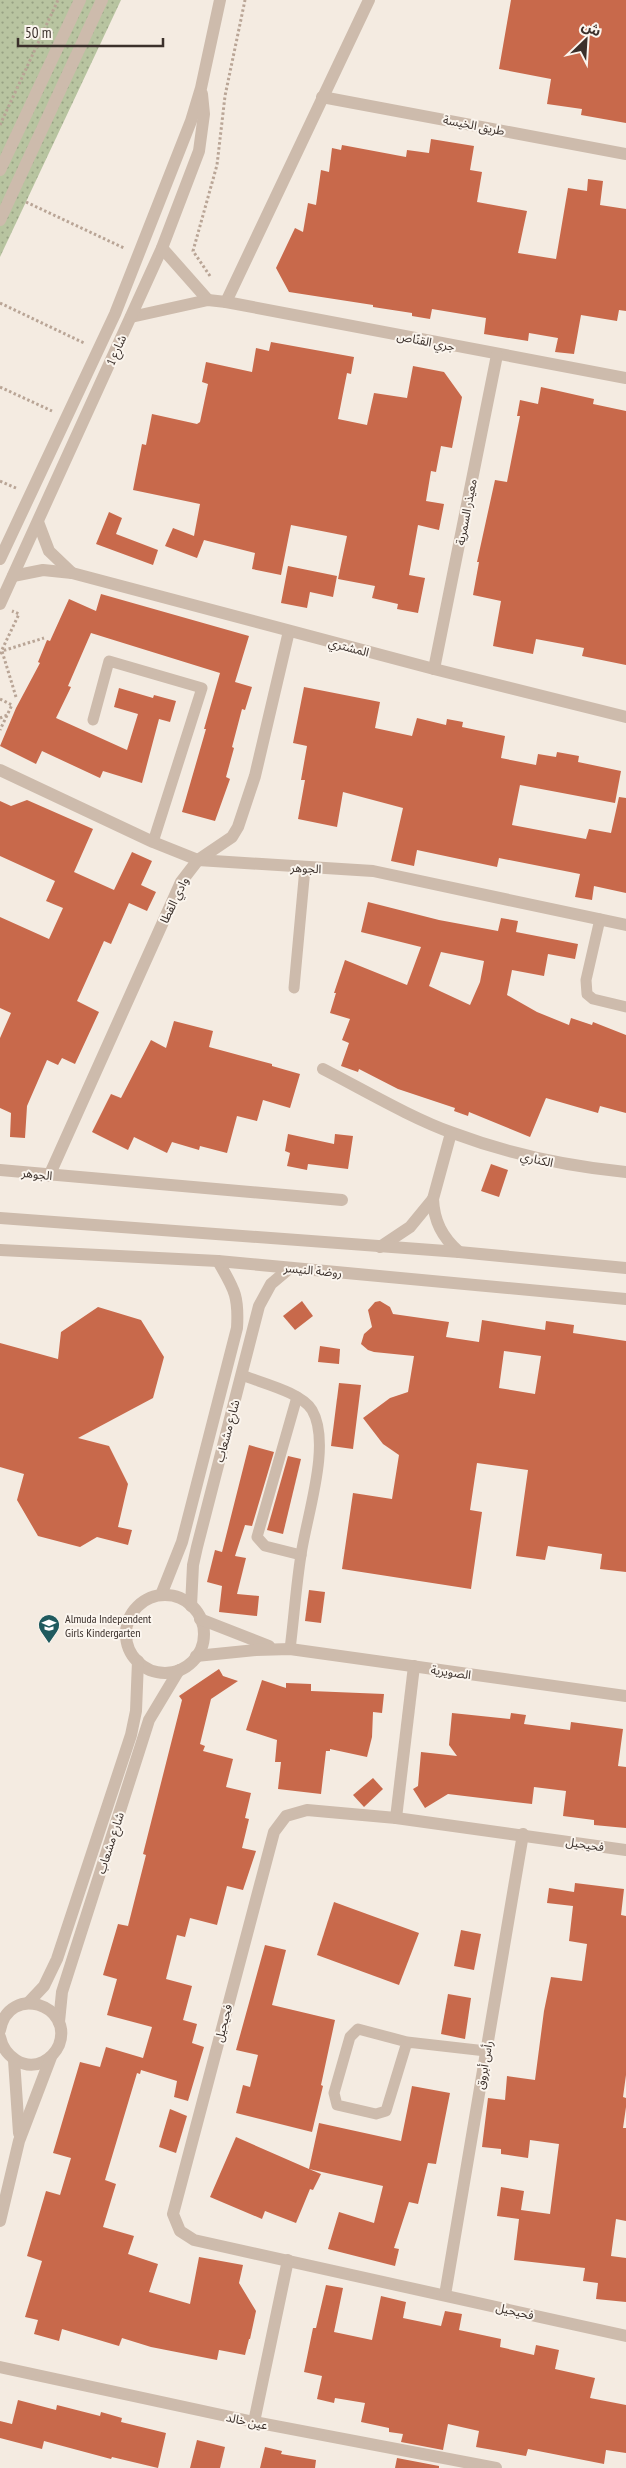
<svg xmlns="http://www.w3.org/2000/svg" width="626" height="2468" font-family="'PT Sans Narrow','Noto Sans Arabic',sans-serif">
<defs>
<pattern id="green-dots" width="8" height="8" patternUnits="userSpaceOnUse" patternTransform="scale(1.25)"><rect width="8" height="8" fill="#b8c4a0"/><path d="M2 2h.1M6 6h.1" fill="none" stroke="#97a083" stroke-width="1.8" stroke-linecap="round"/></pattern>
</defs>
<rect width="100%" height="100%" fill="#f4ebe1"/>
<polygon fill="url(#green-dots)" points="0,0 121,0 0,257"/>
<g fill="#c8694b" fill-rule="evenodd">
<polygon points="511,0 626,0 626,123 581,115 582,109 547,104 551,79 499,69"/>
<polygon points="431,139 474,146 470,170 482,172 477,202 527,211 518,253 556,259 568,188 587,191 588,179 603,181 600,205 626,209 626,311 619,310 617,321 581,315 574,354 555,352 558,338 529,333 528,341 484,334 486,318 432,309 430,319 412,316 412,313 373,307 373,305 289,292 276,268 295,228 303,232 308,203 316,205 321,170 329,172 332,148 341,150 342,145 406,157 407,150 429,153"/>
<polygon points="271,342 354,357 351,374 347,373 338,419 367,425 374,393 407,398 413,366 444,372 462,397 452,448 441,446 436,472 431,471 426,501 444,504 439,530 418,525 409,575 425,578 418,613 397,609 398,604 372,598 375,586 338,579 347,536 291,525 281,575 252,569 255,553 204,540 197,558 165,546 173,528 194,536 200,504 133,490 142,444 146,445 152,414 197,424 200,422 208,384 202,382 206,362 252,372 256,348 269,351"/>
<polygon points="541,387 594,399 593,404 626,411 626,665 582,656 584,648 536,639 533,654 493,646 501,601 473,595 479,562 477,562 495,480 507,482 520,416 517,416 520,400 538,404"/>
<polygon points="109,512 122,518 116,534 158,550 153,565 96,544"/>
<polygon points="288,566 337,576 333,597 310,592 307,608 281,603"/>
<polygon points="101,594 249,636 235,682 252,687 245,710 242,709 232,747 234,748 226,777 230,779 215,821 182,812 206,729 204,729 220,673 91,633 68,686 71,687 56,718 127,750 138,714 114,707 119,688 153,698 154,695 176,701 170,722 159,719 142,783 103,771 100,778 42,751 36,764 0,746 16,708 40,663 38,662 47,640 50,641 69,599 96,611"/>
<polygon points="304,687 380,702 375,728 412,736 417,718 446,725 447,719 463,722 462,727 505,736 501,758 536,765 538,754 556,757 557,752 579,756 578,762 621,771 615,803 520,785 512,825 586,839 589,829 611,833 619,797 626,798 626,893 594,886 592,900 575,897 580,874 499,858 497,867 417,850 414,866 391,861 403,808 343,792 337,827 298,819 305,780 301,780 307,746 293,743"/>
<polygon points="27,800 93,829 74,872 114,890 132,852 152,861 141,885 156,892 147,911 129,903 111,944 104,941 77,1001 99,1012 75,1064 62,1058 58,1065 47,1060 27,1106 25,1138 10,1137 11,1113 0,1108 0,1038 11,1013 0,1008 0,917 49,939 63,908 46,901 55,881 0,856 0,801 11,806"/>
<path d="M368,902L439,920L498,931L501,918L518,921L516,932L578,944L575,959L548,954L544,976L512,970L507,995L537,1012L569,1025L571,1018L592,1025L593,1022L626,1035V1113L600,1106L598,1113L546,1098L530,1137L469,1112L468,1116L454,1111L455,1108L398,1089L359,1069L358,1072L341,1066L349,1043L342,1040L350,1019L330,1013L336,993H334L345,960L407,985L421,947L361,932ZM441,952L484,961L480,982L470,1005L429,986Z"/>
<polygon points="174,1021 213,1031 209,1047 272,1064 272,1066 300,1074 290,1108 263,1100 257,1121 237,1116 227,1153 200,1146 199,1150 172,1142 167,1153 134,1137 128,1150 92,1132 111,1094 121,1098 151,1040 166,1048"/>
<polygon points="288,1134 334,1144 335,1134 353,1136 348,1169 308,1164 307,1170 287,1166 290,1153 285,1151"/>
<polygon points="491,1164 508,1170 499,1197 481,1191"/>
<polygon points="302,1301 313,1316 295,1330 283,1316"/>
<path d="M380,1301L390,1307L393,1314L449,1322L446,1337L479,1342L482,1320L545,1330L546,1321L574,1325L573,1333L626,1341V1572L600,1569L602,1554L548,1546L545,1560L516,1556L528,1470L477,1463L470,1510L482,1512L471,1589L342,1569L353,1493L392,1499L399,1455L383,1444L363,1418L390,1398L408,1392L414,1356L374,1352L368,1350L361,1344L364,1334L372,1327L368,1310L375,1302ZM504,1351L541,1356L535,1394L499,1388Z"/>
<polygon points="98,1307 141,1320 164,1357 153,1398 78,1438 109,1446 128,1484 118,1527 132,1530 128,1545 97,1537 80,1547 38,1536 17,1500 24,1474 0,1467 0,1343 58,1359 61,1332"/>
<polygon points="320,1346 340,1349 339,1364 318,1362"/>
<polygon points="339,1383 361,1385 353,1449 331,1446"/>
<polygon points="249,1445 274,1452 252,1526 245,1525 235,1556 246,1558 237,1594 259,1596 257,1616 219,1612 222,1586 207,1582 215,1550 222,1552"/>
<polygon points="288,1456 301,1459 283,1534 267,1530"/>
<polygon points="309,1590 325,1592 321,1623 305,1621"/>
<polygon points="219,1669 223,1676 238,1681 211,1699 200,1744 205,1746 203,1751 233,1759 226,1787 251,1793 245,1818 249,1819 242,1848 256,1851 243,1890 227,1886 217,1925 190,1918 185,1937 177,1935 166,1979 192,1986 183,2020 197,2024 192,2043 204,2047 188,2101 174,2097 177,2081 141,2070 140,2074 137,2073 105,2180 116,2184 103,2227 134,2236 128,2254 158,2264 149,2292 190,2304 199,2257 243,2265 239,2283 256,2311 250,2339 249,2339 245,2355 219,2350 217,2360 151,2347 122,2338 119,2346 62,2329 59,2341 34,2334 38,2320 25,2317 42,2261 27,2256 39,2215 46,2191 60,2195 71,2158 53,2153 80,2062 100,2067 106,2047 143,2058 152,2027 107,2015 117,1979 103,1975 118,1924 128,1926 146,1855 143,1854 182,1700 179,1696"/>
<polygon points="262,1680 286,1688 286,1683 311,1684 311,1691 384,1694 382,1713 373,1712 372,1737 367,1757 330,1749 330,1751 326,1751 321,1794 278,1789 281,1762 275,1762 277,1740 246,1730"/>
<polygon points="452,1713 510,1719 511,1713 526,1715 524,1724 570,1730 571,1722 623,1729 618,1766 626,1767 626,1828 594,1825 594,1820 563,1816 566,1791 534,1787 532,1804 448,1794 425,1808 413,1789 418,1786 421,1752 457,1756 449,1745"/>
<polygon points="373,1778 383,1789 364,1807 353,1795"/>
<polygon points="575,1883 624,1889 621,1915 626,1916 626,2075 623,2097 626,2098 626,2107 623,2128 626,2128 626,2221 616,2219 611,2256 626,2258 626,2302 596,2299 598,2283 583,2281 585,2268 514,2260 519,2219 497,2216 501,2187 524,2191 521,2210 550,2214 559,2144 530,2140 528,2158 501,2154 501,2149 482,2147 488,2098 505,2100 507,2076 535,2080 544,2011 551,1977 582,1981 587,1944 569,1941 573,1906 547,1903 549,1888 574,1892"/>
<polygon points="334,1902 419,1933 399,1985 317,1955"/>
<polygon points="461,1930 481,1934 474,1970 454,1966"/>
<polygon points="265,1945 286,1950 272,2005 335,2020 321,2085 323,2086 312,2132 236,2113 243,2085 250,2087 258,2055 236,2050"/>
<polygon points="448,1994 471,1998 465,2039 441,2034"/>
<polygon points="412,2086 450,2093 436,2164 428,2163 418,2204 409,2202 394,2248 399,2249 395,2266 328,2249 339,2212 374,2223 383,2186 309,2169 321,2174 313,2190 310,2189 296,2223 265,2211 262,2219 210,2197 236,2137 309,2169 319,2123 401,2141"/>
<polygon points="170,2109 187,2116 176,2153 159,2147"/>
<polygon points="326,2285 343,2288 334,2332 372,2340 381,2296 406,2302 403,2318 441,2326 445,2311 462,2314 459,2330 501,2339 500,2347 534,2355 536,2345 559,2350 555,2369 595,2378 590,2398 626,2405 626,2453 606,2450 604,2464 528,2449 526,2456 476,2447 479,2431 448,2424 443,2450 401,2442 403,2434 389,2432 389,2428 361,2422 365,2403 335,2398 334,2403 317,2399 322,2376 304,2372 313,2328 316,2328"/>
<polygon points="18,2400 56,2410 57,2405 100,2416 101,2412 122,2418 121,2422 166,2433 158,2468 112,2457 111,2459 44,2441 42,2449 0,2438 0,2421 12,2424"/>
<polygon points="197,2440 225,2447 220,2468 190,2468"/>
<polygon points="265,2447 282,2451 281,2454 316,2460 315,2468 260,2468"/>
<polygon points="397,2458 439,2466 439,2468 395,2468"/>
</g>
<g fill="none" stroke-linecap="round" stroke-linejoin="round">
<g stroke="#b9a596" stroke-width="3" stroke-dasharray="2.5 2.5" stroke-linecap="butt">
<polyline points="0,125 58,0"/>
<polyline points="26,202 124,248"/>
<polyline points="210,276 193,251 217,165 225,96 245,0"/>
<polyline points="0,303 84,343"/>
<polyline points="0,387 52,411"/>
<polyline points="0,481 16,488"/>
<polyline points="0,654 19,614 12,611"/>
<polyline points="16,697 2,651 44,638"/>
<polyline points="0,699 12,705 0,730"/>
<polyline points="0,718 7,715"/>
</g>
<g stroke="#cdbbac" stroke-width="11">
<polyline points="93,720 109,661 202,688 153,842"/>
<polyline points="600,919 586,980 587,994 593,999 626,1007"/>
<polyline points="294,988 305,868"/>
<path d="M242,1375C261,1383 301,1392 312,1410C332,1444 306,1518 301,1555C296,1586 294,1618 290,1649"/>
<polyline points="297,1397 257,1537 265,1546 301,1555"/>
<polyline points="407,2042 386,2111 376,2114 337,2105 334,2093 350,2037 358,2029 407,2042 486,2051"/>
</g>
<g stroke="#cdbbac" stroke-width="12">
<polyline points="322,97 626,154"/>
<polyline points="0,170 80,0"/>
<polyline points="0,220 102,0"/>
<polyline points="162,248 208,300"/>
<polyline points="226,302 369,0"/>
<polyline points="131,317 208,300 226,302 626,378"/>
<polyline points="38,522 49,551 72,573"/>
<polyline points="0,559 115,314 191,121 201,88 220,0"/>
<polyline points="13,576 43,570 72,573 434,669 626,717"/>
<polyline points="0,604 162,248 199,151 204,114 202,94"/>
<polyline points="434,669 497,355"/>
<polyline points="0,770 153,842 198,860 373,871 626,925"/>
<path d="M323,1069C364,1090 411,1118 453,1133C509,1154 566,1166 626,1172"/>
<path d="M451,1133L433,1199C434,1221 442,1237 459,1252"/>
<polyline points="0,1170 342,1200"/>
<polyline points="49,1176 181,882 198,860 232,837 238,827 255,776 289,631"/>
<polyline points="380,1247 410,1227 433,1199"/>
<path d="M161,1595L182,1542L237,1328C239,1295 234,1289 218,1261"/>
<circle cx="165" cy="1634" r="39"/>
<polyline points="191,1606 193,1565 197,1547 259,1306 271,1284 290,1268"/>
<polyline points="200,1619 269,1646"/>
<polyline points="196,1656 256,1650 290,1649 626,1696"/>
<polyline points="396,1818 414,1666"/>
<polyline points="626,1850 396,1818 307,1810 286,1816 274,1832 173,2214 180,2231 194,2240 626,2336"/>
<polyline points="28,2003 44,1986 57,1959 131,1735 136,1711 138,1661"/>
<polyline points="59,2022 62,1992 149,1720 179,1670"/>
<path d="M0,2030C9,1983 74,2005 59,2045C56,2052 50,2058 43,2062C24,2071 4,2056 0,2037"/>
<polyline points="14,2060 19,2133"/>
<polyline points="0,2221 19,2141 51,2057"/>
<polyline points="445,2295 523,1834"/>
<polyline points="0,2367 254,2422 496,2468"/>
<polyline points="254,2422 288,2260"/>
</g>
<g stroke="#cdbbac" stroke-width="12">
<polyline points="0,1218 459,1252 626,1268"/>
<polyline points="0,1250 218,1261 626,1299"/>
</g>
</g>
<defs>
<g id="school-pin" transform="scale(1.125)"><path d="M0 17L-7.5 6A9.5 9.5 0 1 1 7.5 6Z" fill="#1f5a5e" stroke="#fbf5ee"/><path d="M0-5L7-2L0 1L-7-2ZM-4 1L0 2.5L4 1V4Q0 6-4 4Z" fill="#fff"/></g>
</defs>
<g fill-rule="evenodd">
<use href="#school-pin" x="49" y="1625"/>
</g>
<g text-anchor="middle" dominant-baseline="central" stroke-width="4" stroke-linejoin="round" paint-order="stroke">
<g font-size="12" fill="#3b302b" stroke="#fbf5ee">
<text transform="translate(474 125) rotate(11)">طريق الخيسة</text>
<text transform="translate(426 341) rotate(11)">جري القنّاص</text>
<text transform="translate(116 350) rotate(-66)">شارع 1</text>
<text transform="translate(466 512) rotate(-79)">معيذر السمرية</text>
<text transform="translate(349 647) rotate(15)">المشتري</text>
<text transform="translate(306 868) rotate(3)">الجوهر</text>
<text transform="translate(174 900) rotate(-64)">وادي القطا</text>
<text transform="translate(537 1159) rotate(13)">الكناري</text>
<text transform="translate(37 1174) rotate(6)">الجوهر</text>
<text transform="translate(313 1270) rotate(5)">روضة النيسر</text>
<text transform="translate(227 1431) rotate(-75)">شارع مشعاب</text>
<text transform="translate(451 1672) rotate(8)">الصويرية</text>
<text transform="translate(110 1843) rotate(-72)">شارع مشعاب</text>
<text transform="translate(585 1844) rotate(9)">فحيحيل</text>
<text transform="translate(223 2023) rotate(-75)">فحيحيل</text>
<text transform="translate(484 2065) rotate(-80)">رأس أبروق</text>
<text transform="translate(515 2311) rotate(13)">فحيحيل</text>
<text transform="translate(247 2421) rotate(12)">عين خالد</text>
</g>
<g font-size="12" fill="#3b302b" stroke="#fbf5ee" text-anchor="start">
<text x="65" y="1618">Almuda Independent<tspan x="65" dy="14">Girls Kindergarten</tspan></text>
</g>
</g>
<g transform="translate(586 40) rotate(25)" stroke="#fbf5ee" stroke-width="4" paint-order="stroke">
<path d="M0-4L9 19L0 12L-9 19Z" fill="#3b302b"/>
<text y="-8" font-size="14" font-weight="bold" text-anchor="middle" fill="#3b302b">ش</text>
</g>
<path d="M18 38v8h145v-8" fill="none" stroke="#3b302b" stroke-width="2.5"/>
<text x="25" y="38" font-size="15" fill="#3b302b" stroke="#fbf5ee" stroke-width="4" paint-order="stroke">50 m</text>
</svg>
